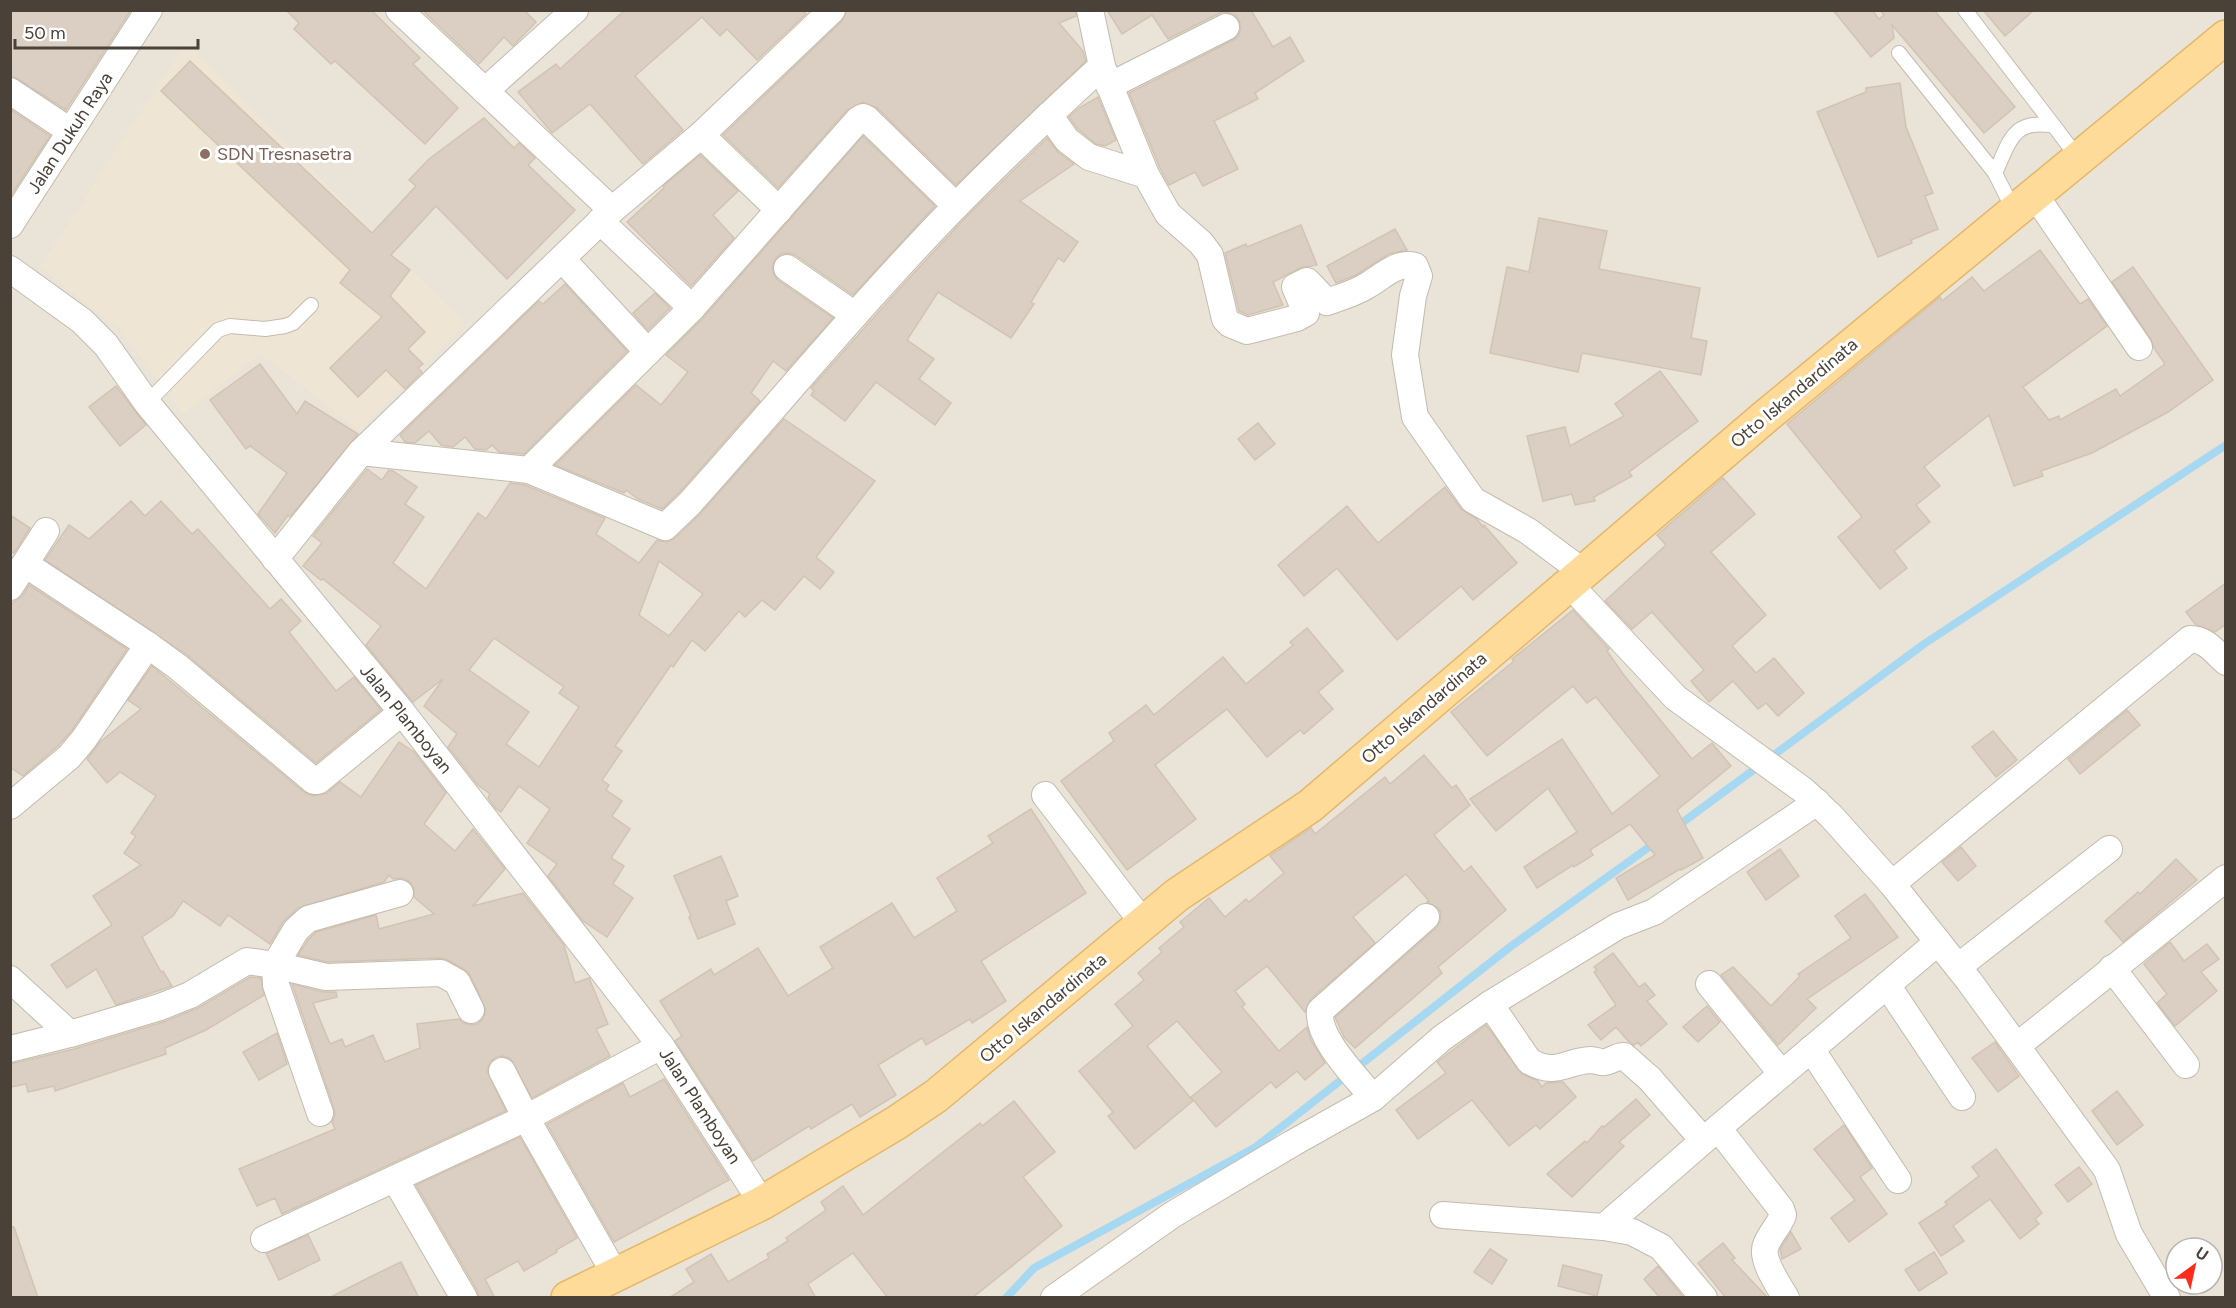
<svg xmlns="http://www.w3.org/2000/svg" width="2236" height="1308" font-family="Figtree,sans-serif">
<rect width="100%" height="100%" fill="#f5f1ea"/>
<path fill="#e9e3d8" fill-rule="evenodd" d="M10,11H2225V1297H11ZM2176,1248H2212V1284H2176Z"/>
<polygon fill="#eee5d4" points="186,42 465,324 359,431 261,354 183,414 120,330 40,267"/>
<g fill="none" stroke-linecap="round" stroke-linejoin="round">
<g stroke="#a7d8f2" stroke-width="8">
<polyline points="1675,828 1924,644 2226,445"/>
<polyline points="1006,1298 1034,1268 1256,1147 1510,947 1656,842"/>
</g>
</g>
<g fill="#dacfc2" stroke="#d2c4b2" stroke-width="1.5" fill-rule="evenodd">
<polygon points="10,10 131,10 66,110 18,79 10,76"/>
<polygon points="286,10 371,10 420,58 413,64 458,108 425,144 335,61 331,64 294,29 299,23"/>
<polygon points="422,10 524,10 536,22 513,46 504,37 479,64"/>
<polygon points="625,10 803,10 806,14 757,60 727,29 720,36 702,17 635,76 683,130 643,164 590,104 552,133 518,92 556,64 560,69"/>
<polygon points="847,10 1075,10 1076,16 1059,23 1083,51 1086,61 956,185 877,108 863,102 847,110 778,188 723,135 842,21"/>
<polygon points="1107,10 1251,10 1273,47 1290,37 1304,61 1255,93 1258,99 1214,121 1238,169 1203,186 1195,172 1169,185 1160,168 1129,93 1233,40 1238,36 1241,28 1239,20 1235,15 1227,12 1220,13 1168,39 1152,15 1122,34"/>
<polygon points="1833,10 1872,10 1879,19 1884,15 1880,10 1934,10 2015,107 1984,133 1892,25 1894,38 1871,57"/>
<polygon points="1983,10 2034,10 2005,36"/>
<polygon points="190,61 372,233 416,186 409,180 429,159 484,118 514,148 519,143 535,158 528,165 575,210 507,279 436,206 391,255 410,270 390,296 425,332 408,349 423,364 418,368 422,372 405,389 386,370 358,397 330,368 382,317 340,283 350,270 161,91"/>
<polygon points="1900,83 1906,127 1933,193 1925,196 1938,229 1911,240 1912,243 1878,257 1817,112 1866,92 1866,88"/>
<polygon points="1098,97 1116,140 1105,146 1096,144 1078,129 1069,117 1079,108"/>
<polygon points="10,109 50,136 10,197"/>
<polygon points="863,136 935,206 853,295 795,255 789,253 781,254 775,259 772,267 774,275 778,280 833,318 786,371 773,361 751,393 760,401 679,493 662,509 638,499 626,490 624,493 555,465 636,385 661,405 688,372 666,355 703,318"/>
<polygon points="1047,138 1058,152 1074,164 1020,201 1078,242 1064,262 1058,258 1031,302 1034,304 1011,338 938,292 907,340 934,359 919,379 951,403 935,425 876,382 845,421 811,395 814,391 811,388 900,288 968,215"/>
<polygon points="700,155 738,191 713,215 734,238 691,286 627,222 664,188 663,186"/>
<polygon points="1539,218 1607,231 1599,269 1700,288 1691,338 1707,341 1701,375 1582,353 1578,372 1490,353 1507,267 1529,272"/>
<polygon points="1301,225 1317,265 1300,268 1273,282 1283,305 1248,315 1239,311 1225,253 1246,244 1247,247"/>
<polygon points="1395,229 1407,250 1389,254 1356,275 1336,283 1327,266"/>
<polygon points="2040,250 2080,304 2088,299 2107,326 2023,387 2049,420 2059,416 2060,420 2116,389 2120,396 2165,364 2154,348 2151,339 2112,282 2133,267 2213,380 2168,412 2092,453 2041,471 2043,476 2014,486 1989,415 1924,467 1940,486 1916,505 1930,522 1894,551 1907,568 1880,589 1838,537 1862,517 1787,424 1940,297 1942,301 1972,277 1984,291"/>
<polygon points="565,284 627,351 524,454 499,452 492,445 486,450 475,449 465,437 453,447 441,445 429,431 415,443 405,442 400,435 539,301 543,304"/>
<polygon points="655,293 670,308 648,330 633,313"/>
<polygon points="260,364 297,414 305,401 358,434 290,517 288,515 275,533 258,514 287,473 250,446 246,449 210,400"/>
<polygon points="1660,371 1698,421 1629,472 1632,476 1594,497 1595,501 1575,505 1572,494 1543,501 1527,436 1565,427 1570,446 1624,416 1615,404"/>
<polygon points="116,386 146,425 120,446 89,407"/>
<path d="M784,419L875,481L816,557L834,572L820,589L804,576L775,610L762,600L745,617L739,611L705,651L692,640L673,667L671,665L615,746L622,751L602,780L609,785L606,790L622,801L612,816L630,829L611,858L624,866L613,884L633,898L607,937L583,921L548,876L557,864L527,843L550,809L519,786L501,812L496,809L488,798L490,794L478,785L448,747L457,734L424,706L443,679L413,702L366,645L381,626L323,579L321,580L303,566L322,543L313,536L367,469L382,480L389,470L393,471L417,487L405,504L424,517L393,563L426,589L478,513L486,519L510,483L525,485L605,518L596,534L639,563L657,540L667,542L675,538L700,514ZM659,561L703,594L669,636L639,615ZM494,638L564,687L559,693L579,707L539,767L506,744L529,712L469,670Z"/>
<polygon points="1258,423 1275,444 1255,460 1238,439"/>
<polygon points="1723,478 1755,514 1711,552 1766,615 1732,646 1756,673 1774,658 1804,693 1778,716 1766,703 1758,709 1733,681 1709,702 1691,681 1704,670 1652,612 1632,629 1605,601 1666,545 1657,535"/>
<polygon points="1445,487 1461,509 1477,519 1483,527 1484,525 1517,563 1473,600 1461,586 1397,640 1337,568 1304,596 1278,565 1347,506 1378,543"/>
<polygon points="131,501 145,516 161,501 192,534 198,529 270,609 281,599 301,621 289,632 336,691 354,677 381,710 316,763 187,655 45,560 69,525 89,539"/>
<polygon points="10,515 30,528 14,553 10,551"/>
<polygon points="2226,583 2226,624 2215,632 2195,624 2186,612"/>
<polygon points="29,585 127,649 72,730 58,746 23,776 10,767 10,605 22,596"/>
<polygon points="1573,610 1609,649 1607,651 1623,674 1692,759 1712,743 1731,766 1677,810 1703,858 1681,870 1680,869 1628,900 1616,878 1655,855 1630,824 1590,850 1593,855 1574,867 1573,865 1537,888 1524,867 1577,832 1548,788 1496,831 1470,799 1562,739 1612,814 1660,776 1596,697 1587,703 1573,686 1487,756 1451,712 1514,661 1512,659"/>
<polygon points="1307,628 1343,671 1318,692 1333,709 1304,734 1300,730 1267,757 1227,709 1155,765 1196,819 1127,870 1061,781 1114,741 1109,733 1146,705 1154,715 1223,657 1246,684 1293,645 1290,642"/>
<polygon points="152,666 304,792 313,796 327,793 340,782 361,797 399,742 414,752 446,793 424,824 455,851 473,829 505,869 473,906 523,893 564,945 575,983 589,978 608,1024 596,1029 610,1056 532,1098 511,1059 503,1056 496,1057 490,1062 487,1071 506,1111 282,1214 275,1198 257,1206 239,1169 335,1129 332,1122 335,1115 334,1108 292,984 323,992 336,992 337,997 313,1003 330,1044 342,1039 345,1047 373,1035 385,1062 420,1048 417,1024 459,1019 463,1023 471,1025 477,1024 483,1019 486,1010 470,975 464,969 448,960 440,958 327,962 298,955 308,940 316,932 376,915 379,929 434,914 414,897 414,888 410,882 403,878 393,879 389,875 384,882 298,908 283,922 270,944 228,915 220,926 183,901 173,916 142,937 161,972 163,971 172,986 116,1005 96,969 67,988 51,965 112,925 93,896 141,865 124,853 136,836 131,833 156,796 120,772 107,783 87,759 100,742 141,709 128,700"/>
<polygon points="2127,710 2140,725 2080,774 2068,759"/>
<polygon points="1993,731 2017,760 1996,777 1972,747"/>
<polygon points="1424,755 1452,788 1456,785 1470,805 1434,835 1464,872 1471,866 1506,910 1438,967 1442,973 1355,1048 1344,1037 1335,1017 1436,928 1440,921 1441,913 1438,908 1427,902 1429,901 1406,874 1353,917 1375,943 1310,1000 1305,1012 1267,966 1235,991 1245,1004 1242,1007 1279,1051 1307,1027 1311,1040 1325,1063 1305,1080 1297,1071 1276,1088 1271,1082 1216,1127 1191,1097 1222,1072 1177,1021 1147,1046 1193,1101 1135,1149 1108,1116 1113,1112 1079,1071 1133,1026 1115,1004 1144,980 1138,973 1162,952 1159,948 1184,927 1180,922 1209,898 1225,917 1246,899 1249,902 1284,873 1270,856 1311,828 1315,834 1385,777 1390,784"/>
<polygon points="1031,809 1086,893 981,961 1006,1001 972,1023 970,1019 926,1045 922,1038 878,1065 896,1095 860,1117 852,1104 811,1129 809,1126 753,1161 675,1041 682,1036 660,1001 711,969 714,975 758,948 788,996 833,968 820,947 892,903 914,938 957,911 937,878 993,843 988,836"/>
<polygon points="1961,847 1976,866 1958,881 1942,862"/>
<polygon points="1780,849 1799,876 1766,900 1747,872"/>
<polygon points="721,856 738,896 726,901 735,924 698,939 689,917 691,916 674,876"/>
<polygon points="2176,859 2197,880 2123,942 2105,921 2138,892 2140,894"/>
<polygon points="1865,894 1898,937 1807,999 1816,1008 1778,1045 1721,975 1733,967 1771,1006 1800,976 1798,974 1851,938 1835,916"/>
<polygon points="2170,942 2184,961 2207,944 2219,959 2201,972 2217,991 2175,1026 2157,1003 2167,994 2144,964"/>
<polygon points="1613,953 1639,987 1645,983 1655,995 1647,1001 1667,1024 1641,1046 1638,1042 1634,1045 1629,1042 1616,1027 1601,1040 1588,1025 1616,1005 1594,972 1597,970 1594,967"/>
<polygon points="250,977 261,978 264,995 206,1030 165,1048 166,1054 55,1091 54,1086 28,1092 26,1084 10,1087 10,1064 74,1049 166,1021 198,1008"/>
<polygon points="1707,1006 1720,1022 1698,1042 1683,1027"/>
<polygon points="1486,1025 1522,1074 1538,1081 1542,1087 1546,1083 1563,1082 1576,1097 1540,1129 1536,1125 1509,1146 1472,1100 1418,1139 1396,1110 1446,1073 1437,1062"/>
<polygon points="277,1033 287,1064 259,1080 243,1052"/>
<polygon points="1995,1042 2019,1076 1998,1092 1972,1058"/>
<polygon points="664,1079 729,1180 614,1242 547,1124 623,1083 630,1097"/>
<polygon points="2117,1091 2143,1125 2117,1145 2092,1111"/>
<polygon points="1636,1099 1650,1115 1619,1142 1624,1146 1572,1197 1547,1174 1585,1141 1587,1143 1602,1126 1604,1127"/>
<polygon points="1014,1101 1055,1152 1023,1177 1062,1226 972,1298 888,1298 853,1253 808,1284 816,1298 669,1298 694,1282 686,1269 711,1254 728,1282 769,1258 767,1254 788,1241 786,1238 826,1210 821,1202 843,1186 863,1215 980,1123 982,1126"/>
<polygon points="1844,1125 1872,1168 1860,1177 1887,1214 1849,1242 1831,1218 1855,1200 1814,1149"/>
<polygon points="520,1137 577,1238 556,1250 557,1252 524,1271 518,1261 485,1279 495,1298 479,1298 477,1290 416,1185"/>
<polygon points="1996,1149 2042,1213 2035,1219 2039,1224 2020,1239 1990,1199 1953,1226 1964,1241 1941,1256 1919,1223 1947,1205 1945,1202 1979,1176 1972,1167"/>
<polygon points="2079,1167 2092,1184 2068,1202 2055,1185"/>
<polygon points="14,1227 38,1298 10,1298 10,1228"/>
<polygon points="1791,1232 1801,1249 1782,1259 1780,1249"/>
<polygon points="308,1235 320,1260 279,1280 266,1253"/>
<polygon points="1723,1243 1735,1258 1732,1260 1768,1298 1726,1298 1698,1263"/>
<polygon points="1490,1249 1507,1260 1492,1284 1474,1272"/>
<polygon points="1934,1252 1947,1273 1919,1291 1905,1270"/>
<polygon points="401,1262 419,1298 329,1298 370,1277"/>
<polygon points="1563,1265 1602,1275 1597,1296 1558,1286"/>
<polygon points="1658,1266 1684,1298 1660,1298 1644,1279"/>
</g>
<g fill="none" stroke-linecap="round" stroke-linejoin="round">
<g stroke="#c4bbaf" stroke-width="16">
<g id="service">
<polyline points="1965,10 2054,126"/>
<polyline points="1899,53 1995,173"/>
<path d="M2014,211L1995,173C2010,141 2013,118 2054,126L2078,158"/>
<polyline points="147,403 218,330 230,326 265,329 285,326 293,323 311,305"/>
</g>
</g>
<g stroke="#c4bbaf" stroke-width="28">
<g id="minor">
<polyline points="399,10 612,210"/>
<polyline points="1103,69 1146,175"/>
<polyline points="1109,86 1226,27"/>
<polyline points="10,91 70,131"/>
<polyline points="485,91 575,10"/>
<path d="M1049,115L1067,140L1089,157L1146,175L1168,214L1201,243L1210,255L1225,319L1230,324L1247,331L1297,318L1306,313L1295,287L1307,281L1327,302C1341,297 1356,293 1368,285C1382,277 1397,261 1415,266L1419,276L1413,296L1405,355L1415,417L1473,500L1528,531L1583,572"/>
<polyline points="701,135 779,210"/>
<polyline points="2035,195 2139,347"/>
<polyline points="600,221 692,308"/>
<polyline points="10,225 149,10"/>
<polyline points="562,259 648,352"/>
<polyline points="787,268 855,315"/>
<polyline points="10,269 82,321 106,345 147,403 402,712 661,1046 762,1203"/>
<path d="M361,452L529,470L665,527L690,503C779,404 864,300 957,205C1004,157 1053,111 1102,66L1090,10"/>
<polyline points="529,470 692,308 858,120 863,117 867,119 956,206"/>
<polyline points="275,559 361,452 612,210 701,135 832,10"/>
<polyline points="25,564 148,645 178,667 314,781 318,781 402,712"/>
<polyline points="1569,584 1676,698 1803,790 1831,816 1892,884 1969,981 2107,1170 2129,1234 2167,1298"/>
<polyline points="10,587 46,531"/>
<polyline points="1045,795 1144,924"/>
<polyline points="10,806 69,757 84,739 148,645"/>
<path d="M1892,884L2190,639C2206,639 2215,652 2226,662"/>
<polyline points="1958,967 2109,849"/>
<polyline points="2112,968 2186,1065"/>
<polyline points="10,979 70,1034"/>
<polyline points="1709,984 1782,1074"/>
<polyline points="1887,985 1962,1097"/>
<path d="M1490,1004L1529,1061C1556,1077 1565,1061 1591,1060C1596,1060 1600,1063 1605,1062C1612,1061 1616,1056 1624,1056L1650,1079L1703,1140"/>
<polyline points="2017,1046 2226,878"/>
<polyline points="10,1049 70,1034 160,1007 190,995 247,961 275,965 296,930 308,919 400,893"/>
<polyline points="1811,1049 1898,1180"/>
<polyline points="502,1071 526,1118 616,1276"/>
<path d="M1373,1098C1356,1076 1317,1039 1320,1011L1426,917"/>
<polyline points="320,1113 276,985 275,965 326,977 441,973 457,982 471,1010"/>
<path d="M1718,1128L1781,1209L1783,1215C1779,1226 1770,1234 1766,1245C1760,1259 1779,1286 1786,1298"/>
<polyline points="395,1179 464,1298"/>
<polyline points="1443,1215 1604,1227 1632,1232 1661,1247 1704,1298"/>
<polyline points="1604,1227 1718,1128 1938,942"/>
<polyline points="264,1239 526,1118 661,1046"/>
<polyline points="1054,1298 1172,1215 1293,1143 1373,1098 1442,1038 1490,1004 1618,926 1654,912 1817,802"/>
</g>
</g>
<g stroke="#e6b768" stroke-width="36">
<polyline id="primary" points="568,1298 762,1203 896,1123 936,1096 1177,895 1310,806 1766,416 2226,37"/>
</g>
<use href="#service" stroke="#fff" stroke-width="14"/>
<use href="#minor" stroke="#fff" stroke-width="26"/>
<use href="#primary" stroke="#ffdb99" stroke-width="33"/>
</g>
<circle fill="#8d6e63" stroke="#fff" stroke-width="2" cx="205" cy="154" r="6"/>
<g text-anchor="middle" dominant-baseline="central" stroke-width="6" stroke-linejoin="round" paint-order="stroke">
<g font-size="18" fill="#4a4138" stroke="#fff">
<text transform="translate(70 133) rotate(-57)">Jalan Dukuh Raya</text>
<text transform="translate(1794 393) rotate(-40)">Otto Iskandardinata</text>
<text transform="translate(1424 708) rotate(-41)">Otto Iskandardinata</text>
<text transform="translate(406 719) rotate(51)">Jalan Plamboyan</text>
<text transform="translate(1043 1008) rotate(-40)">Otto Iskandardinata</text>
<text transform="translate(700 1106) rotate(57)">Jalan Plamboyan</text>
</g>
<g font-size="18" fill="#785e54" stroke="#fff" text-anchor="start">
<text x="217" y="154">SDN Tresnasetra</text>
</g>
</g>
<rect width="2236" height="1308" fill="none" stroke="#4a4138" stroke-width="24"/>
<g transform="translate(2194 1266) rotate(33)"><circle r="28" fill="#ffffff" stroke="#b7b3af" stroke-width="1.5"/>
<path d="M0-4.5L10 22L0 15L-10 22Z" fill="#fc2d1b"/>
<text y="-9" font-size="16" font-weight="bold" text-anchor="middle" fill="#4a4138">U</text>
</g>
<path d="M15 39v9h183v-9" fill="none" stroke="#4a4138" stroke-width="3"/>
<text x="24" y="39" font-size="18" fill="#4a4138" stroke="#ffffff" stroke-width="4.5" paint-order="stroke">50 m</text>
</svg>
